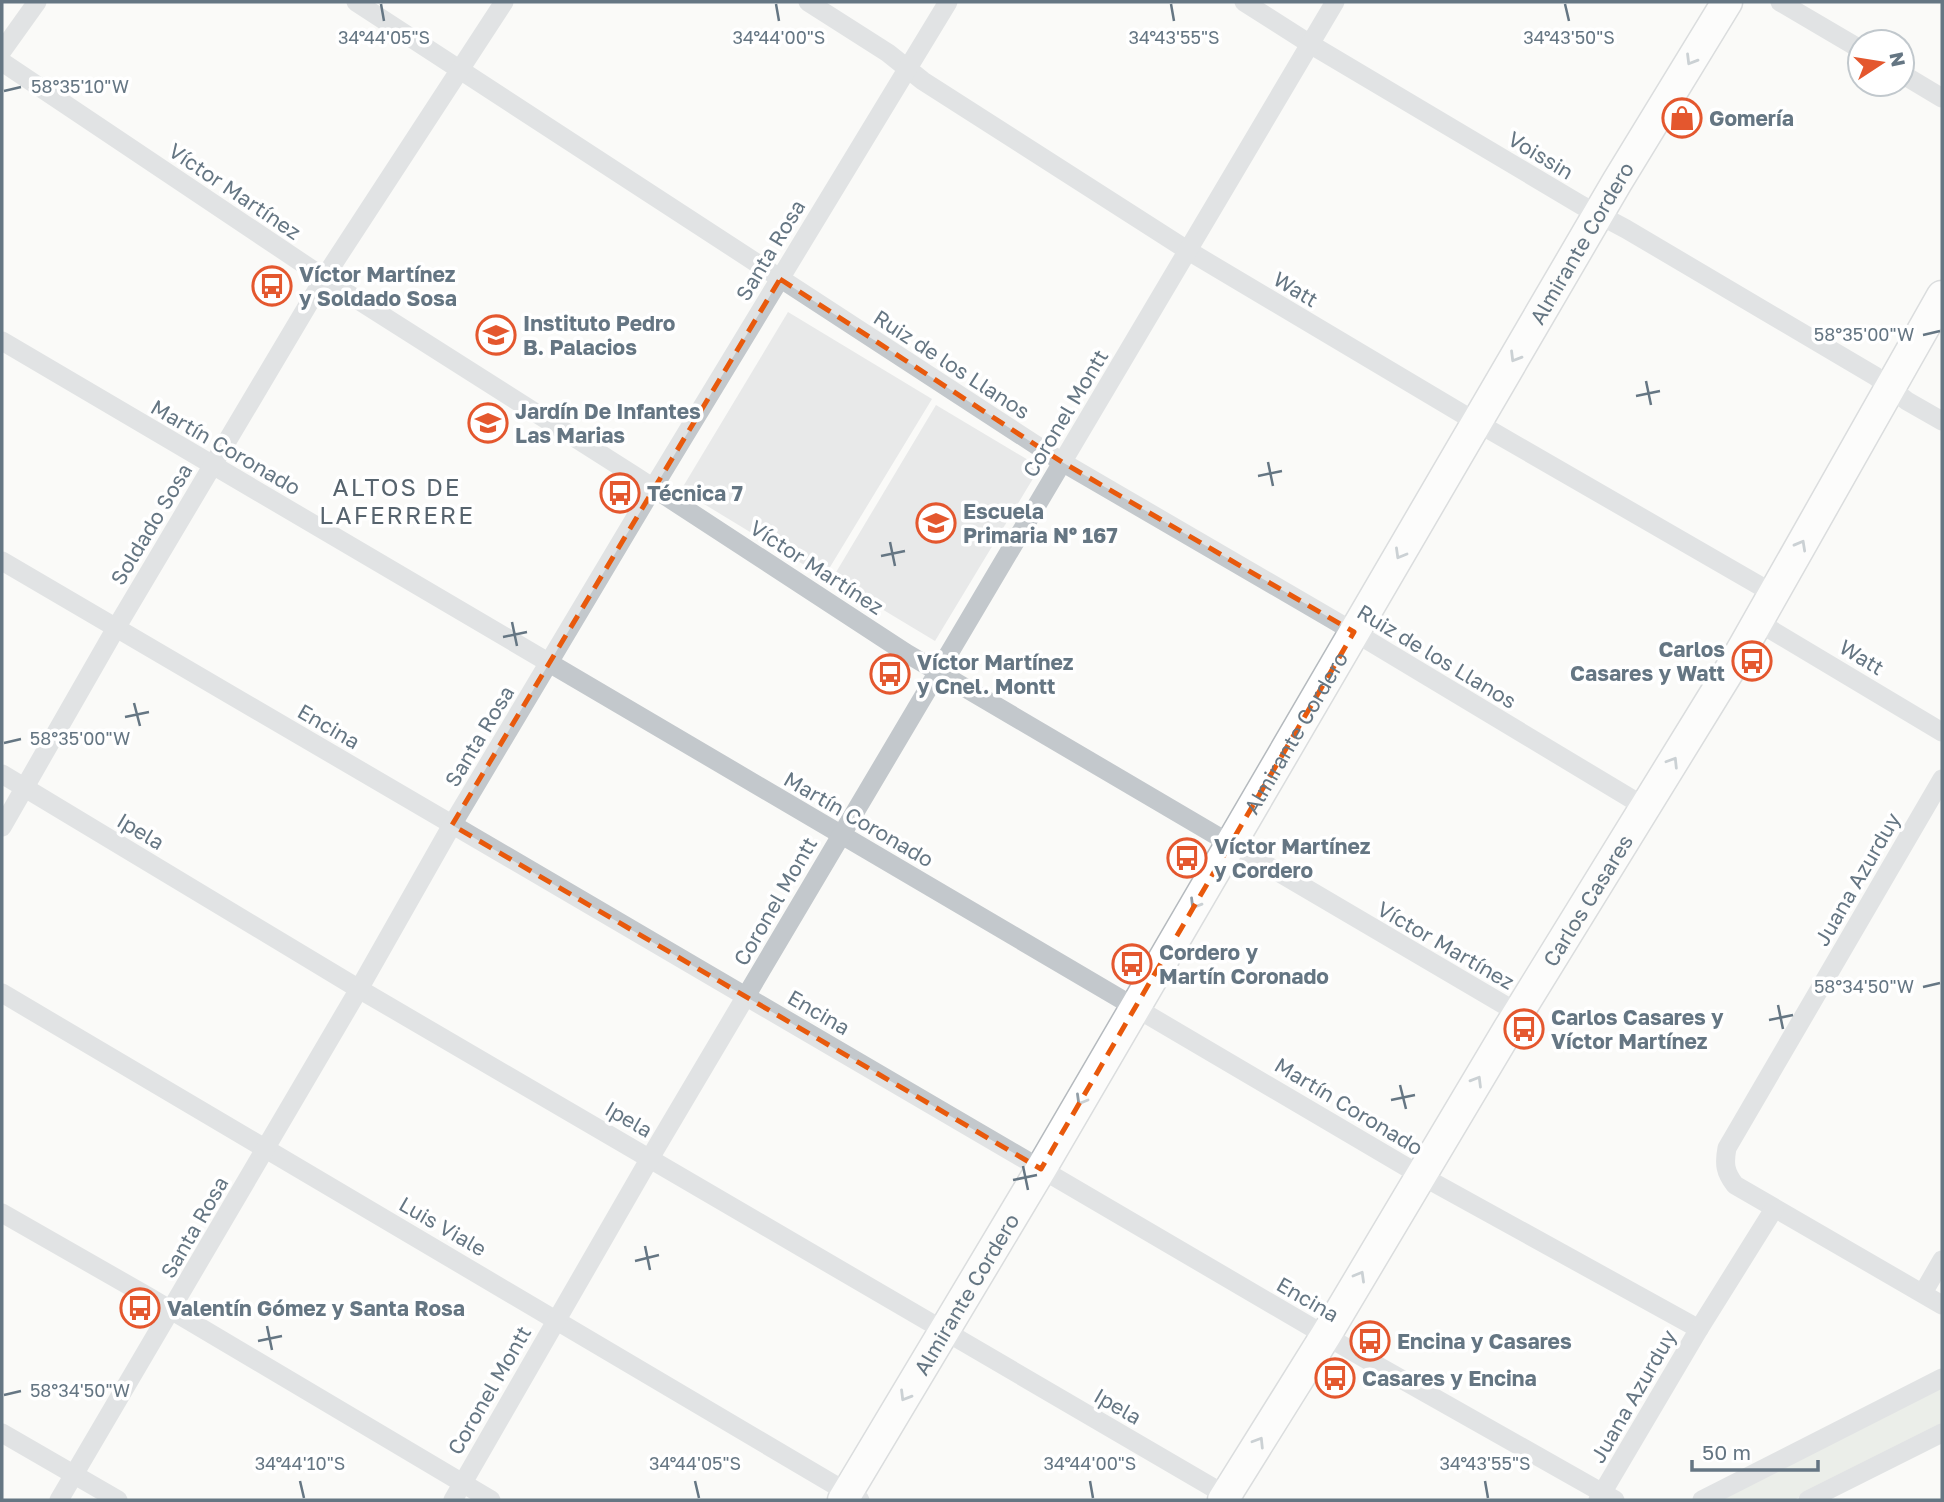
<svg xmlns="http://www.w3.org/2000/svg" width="1944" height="1502" font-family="'Golos Text',sans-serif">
<rect width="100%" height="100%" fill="#fafaf8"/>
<g fill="#e8e9e9">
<polygon points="788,312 932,399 824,577 681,490"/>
<polygon points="936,405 1040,467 935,641 832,579"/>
</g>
<polygon fill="#dadfd7" points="1942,1380 1942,1424 1794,1500 1719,1500"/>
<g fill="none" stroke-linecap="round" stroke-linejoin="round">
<g stroke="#b5babe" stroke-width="33">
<g id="primary">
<path id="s1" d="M843,1500L1041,1169L1617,182L1727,2"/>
<path id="s2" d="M1223,1500L1326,1335L1509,1028L1740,653L1942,296"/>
</g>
</g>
<g stroke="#c3c8cc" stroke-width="19">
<polyline points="356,2 1062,462 1354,632 1645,807"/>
<polyline points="808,2 888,53 923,81 1187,250 1476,422 1774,594"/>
<polyline points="1244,2 1310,44 1581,205 1626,229 1875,376 1907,401 1942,421"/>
<polyline points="1780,2 1860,49"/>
<polyline points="2,51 37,2"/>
<polyline points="2,62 347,293 635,476 906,653 1518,1013"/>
<polyline points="1902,74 1942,98"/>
<polyline points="2,341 1420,1175 1699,1329"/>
<polyline points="2,561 1364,1358 1615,1500"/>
<polyline points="1758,622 1942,732"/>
<polyline points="2,774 359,989 1234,1500"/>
<path d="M1942,779L1727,1148C1724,1164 1725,1172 1735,1185L1942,1305"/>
<polyline points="2,827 116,628 324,278 504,2"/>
<polyline points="2,993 860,1500"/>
<polyline points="2,1213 149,1297 491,1500"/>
<polyline points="1923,1293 1942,1260"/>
<polyline points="2,1433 118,1500"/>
<polyline points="59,1500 359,989 452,825 653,488 948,2"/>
<polyline points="453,1500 650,1158 1335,2"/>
<polyline points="1598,1500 1699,1329 1774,1209"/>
<polyline points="1702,1500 1942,1378"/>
<polyline points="1808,1500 1942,1433"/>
</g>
<use href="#primary" stroke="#fff" stroke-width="30"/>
</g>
<defs><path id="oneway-chevron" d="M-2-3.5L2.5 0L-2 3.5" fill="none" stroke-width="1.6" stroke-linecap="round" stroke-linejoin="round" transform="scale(1.75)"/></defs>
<g stroke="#939fa8">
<use href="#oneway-chevron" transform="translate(1691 60) rotate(121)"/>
<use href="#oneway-chevron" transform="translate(1515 357) rotate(121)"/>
<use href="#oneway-chevron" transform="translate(1801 545) rotate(-61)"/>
<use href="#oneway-chevron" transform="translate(1400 554) rotate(120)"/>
<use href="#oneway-chevron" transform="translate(1673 762) rotate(-58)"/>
<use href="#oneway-chevron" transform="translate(1195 904) rotate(121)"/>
<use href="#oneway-chevron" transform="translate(1477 1081) rotate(-59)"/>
<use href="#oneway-chevron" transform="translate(1081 1100) rotate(120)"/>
<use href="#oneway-chevron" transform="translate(1360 1276) rotate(-60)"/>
<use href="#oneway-chevron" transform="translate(905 1396) rotate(121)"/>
<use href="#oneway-chevron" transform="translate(1259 1442) rotate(-58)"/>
</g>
<path d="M0 0H1944V1502H0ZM780,279L1062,462L1354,632L1041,1169L452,825Z" fill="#fafaf8" fill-opacity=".55" fill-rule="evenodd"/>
<path fill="none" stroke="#e8590c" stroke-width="5" stroke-dasharray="14 9" stroke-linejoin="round" d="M780,279L1062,462L1354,632L1041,1169L452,825Z"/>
<path fill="none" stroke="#657683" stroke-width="2.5" d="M381,4L384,21M776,4L779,21M1171,4L1174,21M1565,4L1569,21M4,91L21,87M1923,335L1940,331M1646,381L1651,405M1636,396L1660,391M1268,462L1273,486M1258,476L1282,471M890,542L895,566M881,556L905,551M512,622L517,646M503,637L527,632M134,703L140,726M125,717L149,712M4,743L21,739M1923,987L1940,983M1778,1005L1783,1029M1769,1020L1793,1015M1400,1085L1406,1109M1391,1100L1415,1095M1023,1166L1028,1190M1013,1180L1037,1175M645,1246L650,1270M635,1261L659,1255M267,1326L272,1350M258,1341L282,1336M4,1395L21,1391M300,1481L304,1498M695,1481L699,1498M1090,1481L1093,1498M1485,1481L1488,1498"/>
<defs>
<g id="shop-ring" transform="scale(2.0125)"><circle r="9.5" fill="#fff" stroke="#e4572e" stroke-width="1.5"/><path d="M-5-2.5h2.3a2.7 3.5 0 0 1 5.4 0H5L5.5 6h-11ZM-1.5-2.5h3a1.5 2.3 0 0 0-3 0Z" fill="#e4572e"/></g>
<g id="bus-ring" transform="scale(2.0125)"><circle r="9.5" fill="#fff" stroke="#e4572e" stroke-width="1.5"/><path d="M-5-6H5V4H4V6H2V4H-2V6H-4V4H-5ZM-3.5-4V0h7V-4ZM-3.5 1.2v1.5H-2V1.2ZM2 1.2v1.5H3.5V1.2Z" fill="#e4572e"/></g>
<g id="school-ring" transform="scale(2.0125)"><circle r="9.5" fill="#fff" stroke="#e4572e" stroke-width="1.5"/><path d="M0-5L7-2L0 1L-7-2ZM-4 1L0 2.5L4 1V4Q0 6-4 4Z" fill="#e4572e"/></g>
</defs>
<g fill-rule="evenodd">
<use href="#shop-ring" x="1682" y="118"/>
<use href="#bus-ring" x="272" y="286"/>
<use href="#school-ring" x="496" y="335"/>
<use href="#school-ring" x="488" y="423"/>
<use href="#bus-ring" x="620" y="493"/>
<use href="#school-ring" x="936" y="523"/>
<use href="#bus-ring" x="1752" y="661"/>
<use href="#bus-ring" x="890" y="674"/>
<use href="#bus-ring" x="1187" y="858"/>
<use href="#bus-ring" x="1132" y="964"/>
<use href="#bus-ring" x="1524" y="1029"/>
<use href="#bus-ring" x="140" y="1308"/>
<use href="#bus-ring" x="1370" y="1341"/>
<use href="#bus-ring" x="1335" y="1378"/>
</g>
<g text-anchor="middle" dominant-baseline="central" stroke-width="7" stroke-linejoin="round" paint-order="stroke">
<g font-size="21" font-weight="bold" fill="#657683" stroke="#fff" text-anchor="start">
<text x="1709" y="118">Gomería</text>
<text x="299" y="274">Víctor Martínez<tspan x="299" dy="24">y Soldado Sosa</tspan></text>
<text x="523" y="323">Instituto Pedro<tspan x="523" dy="24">B. Palacios</tspan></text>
<text x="515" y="411">Jardín De Infantes<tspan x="515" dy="24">Las Marias</tspan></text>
<text x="647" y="493">Técnica 7</text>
<text x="963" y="511">Escuela<tspan x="963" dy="24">Primaria Nº 167</tspan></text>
<text x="1725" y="649" text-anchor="end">Carlos<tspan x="1725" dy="24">Casares y Watt</tspan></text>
<text x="917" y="662">Víctor Martínez<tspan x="917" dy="24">y Cnel. Montt</tspan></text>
<text x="1214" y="846">Víctor Martínez<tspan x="1214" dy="24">y Cordero</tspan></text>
<text x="1159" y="952">Cordero y<tspan x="1159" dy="24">Martín Coronado</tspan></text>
<text x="1551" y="1017">Carlos Casares y<tspan x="1551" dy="24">Víctor Martínez</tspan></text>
<text x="167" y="1308">Valentín Gómez y Santa Rosa</text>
<text x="1397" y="1341">Encina y Casares</text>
<text x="1362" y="1378">Casares y Encina</text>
</g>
<g font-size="21" fill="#657683" stroke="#fff">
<text transform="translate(1541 155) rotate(31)">Voissin</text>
<text transform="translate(235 191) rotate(34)">Víctor Martínez</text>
<text stroke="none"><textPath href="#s1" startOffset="1458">Almirante Cordero</textPath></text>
<text transform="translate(770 250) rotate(-59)">Santa Rosa</text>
<text transform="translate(1296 289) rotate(31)">Watt</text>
<text transform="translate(952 364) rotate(33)">Ruiz de los Llanos</text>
<text transform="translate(1065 413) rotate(-59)">Coronel Montt</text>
<text transform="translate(226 447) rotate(30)">Martín Coronado</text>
<text transform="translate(151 524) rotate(-59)">Soldado Sosa</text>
<text transform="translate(817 567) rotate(33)">Víctor Martínez</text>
<text transform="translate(1437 656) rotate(31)">Ruiz de los Llanos</text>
<text transform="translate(1862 657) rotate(31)">Watt</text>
<text transform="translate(329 726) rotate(30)">Encina</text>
<text stroke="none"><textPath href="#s1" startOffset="891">Almirante Cordero</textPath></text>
<text transform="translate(479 736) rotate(-59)">Santa Rosa</text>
<text transform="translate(859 819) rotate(30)">Martín Coronado</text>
<text transform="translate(141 831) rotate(31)">Ipela</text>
<text transform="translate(1857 879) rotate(-60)">Juana Azurduy</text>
<text transform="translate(775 901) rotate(-60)">Coronel Montt</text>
<text stroke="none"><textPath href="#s2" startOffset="702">Carlos Casares</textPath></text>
<text transform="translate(1446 945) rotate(30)">Víctor Martínez</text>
<text transform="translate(819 1012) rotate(30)">Encina</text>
<text transform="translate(1349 1106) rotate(31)">Martín Coronado</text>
<text transform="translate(629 1119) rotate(30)">Ipela</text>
<text transform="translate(443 1226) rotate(30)">Luis Viale</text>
<text transform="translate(194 1227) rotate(-60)">Santa Rosa</text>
<text stroke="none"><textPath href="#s1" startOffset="240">Almirante Cordero</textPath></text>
<text transform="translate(1308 1299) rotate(30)">Encina</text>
<text transform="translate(489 1390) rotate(-60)">Coronel Montt</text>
<text transform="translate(1633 1396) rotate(-60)">Juana Azurduy</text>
<text transform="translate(1118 1406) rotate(30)">Ipela</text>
</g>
<g font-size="24" letter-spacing="2" fill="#57646e" stroke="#fff">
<text x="397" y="486">ALTOS DE<tspan x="397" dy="28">LAFERRERE</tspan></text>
</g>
</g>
<g font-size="18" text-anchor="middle" fill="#657683" stroke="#fff" stroke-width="7" stroke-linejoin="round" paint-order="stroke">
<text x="384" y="44">34°44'05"S</text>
<text x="779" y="44">34°44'00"S</text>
<text x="1174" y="44">34°43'55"S</text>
<text x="1569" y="44">34°43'50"S</text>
<text x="80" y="93">58°35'10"W</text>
<text x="1864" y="341">58°35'00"W</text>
<text x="80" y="745">58°35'00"W</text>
<text x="1864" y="993">58°34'50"W</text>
<text x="80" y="1397">58°34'50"W</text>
<text x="300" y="1470">34°44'10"S</text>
<text x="695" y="1470">34°44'05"S</text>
<text x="1090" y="1470">34°44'00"S</text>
<text x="1485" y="1470">34°43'55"S</text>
</g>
<rect width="1944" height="1502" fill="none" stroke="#657683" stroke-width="7"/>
<g transform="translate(1881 63) rotate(78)"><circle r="33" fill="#ffffff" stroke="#c1c8cd" stroke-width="2"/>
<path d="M0-5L12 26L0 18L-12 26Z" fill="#e4572e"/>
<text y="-10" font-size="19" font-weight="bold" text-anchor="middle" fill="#657683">N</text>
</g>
<path d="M1692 1460v10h126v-10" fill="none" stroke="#657683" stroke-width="3.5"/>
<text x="1702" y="1460" font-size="21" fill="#657683" stroke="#ffffff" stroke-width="5" paint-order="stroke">50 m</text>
</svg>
